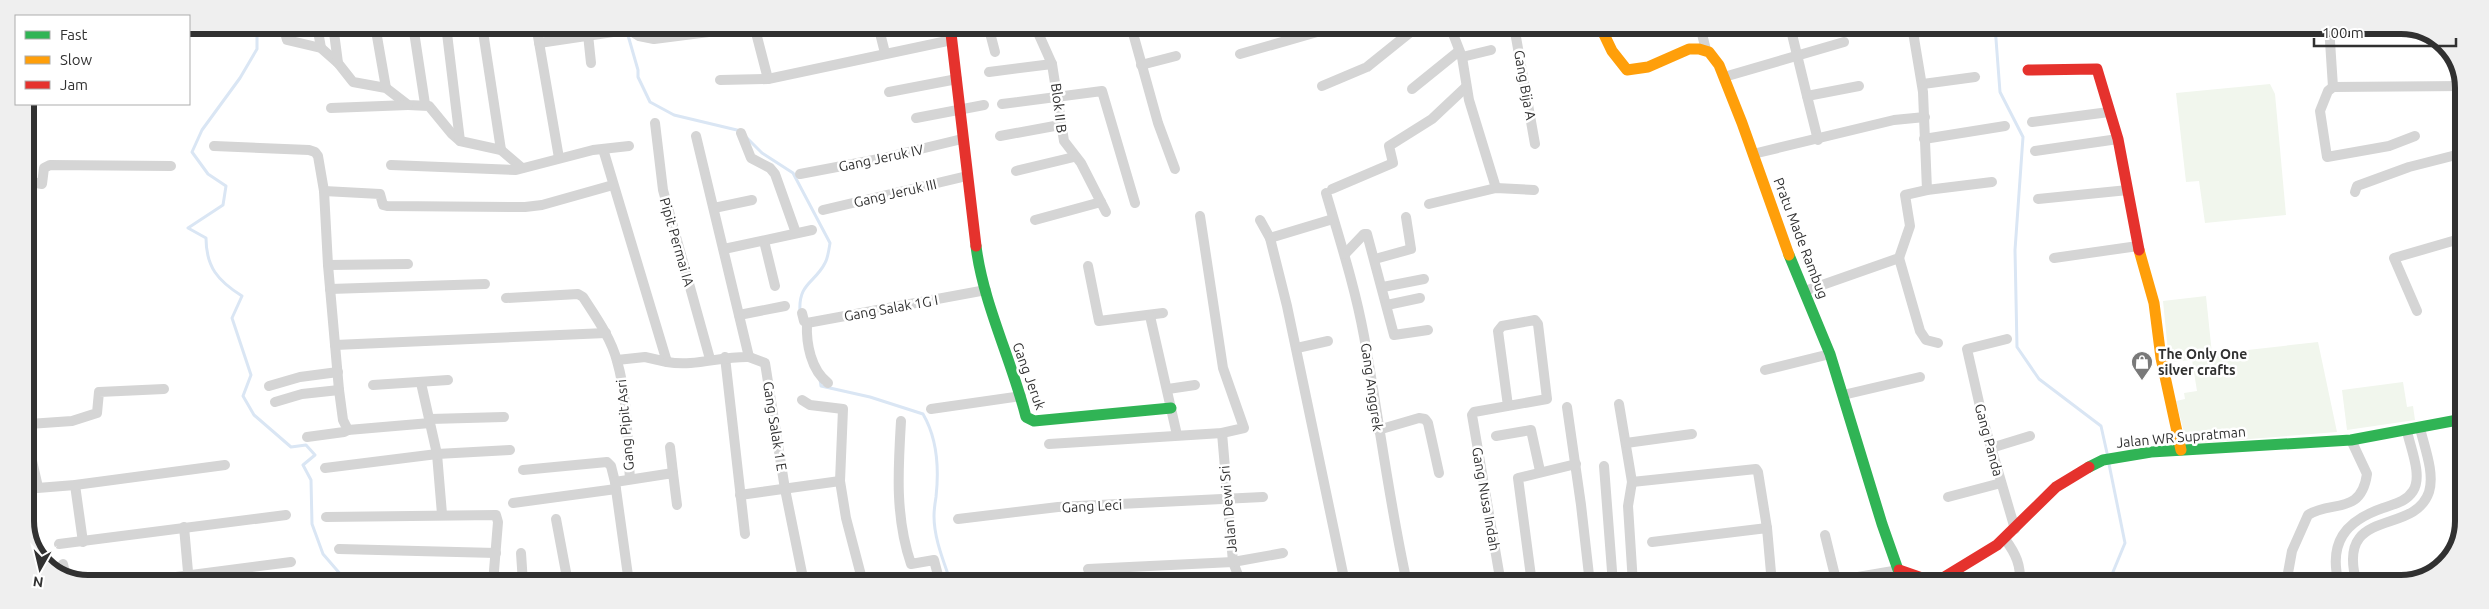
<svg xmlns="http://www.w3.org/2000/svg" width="2489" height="609" font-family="Ubuntu,sans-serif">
<rect width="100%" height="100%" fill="#fff"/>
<g fill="#f1f6ed">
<polygon points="2270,84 2275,94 2286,215 2205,223 2199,181 2186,182 2176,93"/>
<polygon points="2206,296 2212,354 2318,342 2337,432 2187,444 2176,401 2185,399 2184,393 2197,391 2192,360 2169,362 2163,301"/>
<polygon points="2403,382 2407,407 2413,406 2415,420 2347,430 2342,390"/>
</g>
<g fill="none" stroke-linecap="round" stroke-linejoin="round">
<g stroke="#dae6f4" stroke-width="3">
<path d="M257,25V49L240,78L202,130L192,152L208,174L226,186L223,205L188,228L206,238C206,267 218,281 242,296L232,318L251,375L243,396L254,415L291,447L306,445L315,455L303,465L311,480L312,524L323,554L348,583"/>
<polyline points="625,25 638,70 638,77 650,102 674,115 741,131"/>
<polyline points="1995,26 2000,92 2023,137 2015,250 2017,347 2039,379 2101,426 2107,453"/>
<path d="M747,138L762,153L793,173L830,243C829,249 828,258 825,263C815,283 798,283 800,312"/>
<path d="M820,379L821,386L870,397L923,414C937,438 939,470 936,497C935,503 934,509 934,516C934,539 944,562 951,583"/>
<polyline points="2108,584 2125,543 2109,464"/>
</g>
<g stroke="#d5d5d5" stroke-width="10">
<polyline points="283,25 287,40 321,48 338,63 353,82 386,88 408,105 429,106 452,134 460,141 501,150 522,168"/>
<polyline points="317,25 321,48"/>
<polyline points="333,25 338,63"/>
<polyline points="375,25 386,88"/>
<polyline points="413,25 425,104"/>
<polyline points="446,25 460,141"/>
<polyline points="482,25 501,150"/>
<polyline points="536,25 559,158"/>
<polyline points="587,25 591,63"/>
<polyline points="754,25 768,79"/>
<polyline points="878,25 885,53"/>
<polyline points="988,25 989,29 1001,25"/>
<polyline points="1035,26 1052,64 1064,141 1081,163 1106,212"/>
<polyline points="1131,26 1158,123 1175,169"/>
<polyline points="1450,26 1462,57 1469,100 1496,188"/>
<polyline points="1514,26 1535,144"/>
<polyline points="1700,26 1706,50"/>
<polyline points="1790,26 1807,96"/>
<polyline points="2329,26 2333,87"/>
<polyline points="989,29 995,52"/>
<polyline points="631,31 639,36 654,39 764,25"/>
<polyline points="1914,33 1956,26"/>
<polyline points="539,43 613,32"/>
<polyline points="1240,54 1338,26"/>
<polyline points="1462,57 1491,50"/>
<polyline points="1141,65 1176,56"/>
<polyline points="989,72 1052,64"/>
<polyline points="1724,77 1844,42"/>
<polyline points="720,80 768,79 952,40"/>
<polyline points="1923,84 1975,77"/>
<polyline points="1322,86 1367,67 1418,26"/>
<polyline points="1412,89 1459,51"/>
<polyline points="889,92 957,79"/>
<polyline points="1002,104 1102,91 1135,203"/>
<polyline points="331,108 408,105"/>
<polyline points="916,118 984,105"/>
<polyline points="2032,122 2109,112"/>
<polyline points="655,123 663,190 710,359"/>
<polyline points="741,133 751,158 770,168 775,174 796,233"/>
<polyline points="1000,136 1060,125"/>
<polyline points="2415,136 2389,146 2327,157 2320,111 2328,91 2333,87 2464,86"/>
<polyline points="1924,139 2005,126"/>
<polyline points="1818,140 1807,96 1859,86"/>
<polyline points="214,146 309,150 315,152 318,156 324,191 328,265 339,390 343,420 348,430"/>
<polyline points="603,149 667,362 645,357 617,360"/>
<polyline points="2035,151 2118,139"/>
<polyline points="1753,154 1894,120 1925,117"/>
<polyline points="391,165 516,170 593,150 629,146"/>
<polyline points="1016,171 1074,157"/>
<polyline points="800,174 879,159 962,139"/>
<polyline points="25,181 42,184 44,168 50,165 171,166"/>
<polyline points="1332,189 1393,163 1389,146 1432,119 1466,87"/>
<polyline points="1927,190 1992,182"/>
<polyline points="324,191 380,194 383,205 387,206 525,207 542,205 613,185"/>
<polyline points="2355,192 2357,186 2409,167 2464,153"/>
<path d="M1326,193C1340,241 1355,287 1364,336C1379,419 1389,502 1407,583"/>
<polyline points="2038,199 2128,190"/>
<polyline points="1429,204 1496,188 1534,190"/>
<polyline points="714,208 752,200"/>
<polyline points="823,210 967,176"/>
<polyline points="1035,220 1101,202"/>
<polyline points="1260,220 1270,238 1287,306 1345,583"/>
<polyline points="1270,238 1333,219"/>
<polyline points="764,241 775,286"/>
<polyline points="724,249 812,230"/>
<polyline points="1345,254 1364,234 1367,234 1394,335 1428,330"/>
<polyline points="1899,258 1920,331 1926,340 1938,343"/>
<polyline points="2054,258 2138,246"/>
<polyline points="1375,259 1411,249 1406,217"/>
<polyline points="328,265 408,264"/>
<polyline points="1088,266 1099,321 1163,313"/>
<polyline points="1383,287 1424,279"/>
<polyline points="330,289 485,284"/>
<polyline points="1805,291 1899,258 1910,226 1905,195 1927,190 1923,92 1912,26"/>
<path d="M506,298L578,294L583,297C596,317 611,338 617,361C628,399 627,440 630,479"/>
<polyline points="1387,305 1420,298"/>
<polyline points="2417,311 2394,258 2463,238"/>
<polyline points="802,313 804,321 807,323 986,290"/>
<polyline points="739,315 785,306"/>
<polyline points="1150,316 1177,435"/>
<path d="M807,323C806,344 811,370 828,383"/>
<polyline points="2007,339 1967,349 1983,420 2015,529"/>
<polyline points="335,345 606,333"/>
<polyline points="1297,348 1328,341"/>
<polyline points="725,357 745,534"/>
<polyline points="749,357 765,363 785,489 804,583"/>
<path d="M667,362C695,367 721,356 749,357L696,136"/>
<polyline points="1765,370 1830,354"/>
<polyline points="421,383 437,454 442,514"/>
<polyline points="373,385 448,380"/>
<polyline points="269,386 300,377 338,372"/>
<polyline points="1168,389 1195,385"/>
<polyline points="1843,395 1920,377"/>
<polyline points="802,400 810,405 843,409 840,481 846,518 863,583"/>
<polyline points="275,402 302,394 339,390"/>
<polyline points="1619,404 1632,482 1756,469 1758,472 1767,528"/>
<polyline points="1567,407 1581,505 1590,584"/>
<polyline points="931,409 1021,396"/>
<polyline points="430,419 504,417"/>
<path d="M901,421C898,470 895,517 911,564L934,560L940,583"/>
<polyline points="25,427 29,424 72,421 97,413 99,392 164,389"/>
<polyline points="25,430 38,487"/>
<polyline points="1378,430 1419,418 1425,419 1428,423 1439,473"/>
<polyline points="1222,433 1233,562 1241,583"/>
<polyline points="1496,436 1531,430 1540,471"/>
<polyline points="307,437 344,432 348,430 430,423"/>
<polyline points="1626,443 1692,434"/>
<polyline points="1049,444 1222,433 1244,428 1223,368 1200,216"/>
<polyline points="670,447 673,473"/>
<polyline points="1991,448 2030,436"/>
<polyline points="1604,466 1613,584"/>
<polyline points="325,468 437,454 510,450"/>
<polyline points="523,470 607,462 611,466 615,482"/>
<polyline points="1632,482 1628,506 1633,584"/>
<polyline points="75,485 83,542"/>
<polyline points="25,489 75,485 225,465"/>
<polyline points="740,495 840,481"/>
<polyline points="1948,497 2001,483"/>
<polyline points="513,503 616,489"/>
<polyline points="326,517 496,515 498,522 493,583"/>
<polyline points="556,519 568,583"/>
<polyline points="958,519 1058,507 1263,497"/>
<polyline points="184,527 189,583"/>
<polyline points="1825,535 1836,580"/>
<path d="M2005,539C2016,554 2021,565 2020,584"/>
<polyline points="1652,542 1767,528 1772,584"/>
<polyline points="59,544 286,515"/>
<polyline points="339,549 496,553"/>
<polyline points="521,553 523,583"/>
<polyline points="63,564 66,577"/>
<polyline points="1088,569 1233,562 1283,553"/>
<polyline points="130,583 291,562"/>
<polyline points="629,583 615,482 673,473 677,505"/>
<polyline points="1501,584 1472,415 1474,412 1547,399 1538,324 1535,320 1502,326 1498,331 1508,406"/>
<polyline points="1532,584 1518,478 1576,464"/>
<polyline points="1817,584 1899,570"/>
<path d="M2286,584L2292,551L2308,515C2331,500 2361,516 2367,474L2351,440"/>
<path d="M2339,584C2328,543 2345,521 2383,508C2394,504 2406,502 2413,491C2423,476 2410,447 2407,431"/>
<path d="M2357,584C2334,505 2414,537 2429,492C2435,473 2424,446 2420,428"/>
</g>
<g stroke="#30b455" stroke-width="11">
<path d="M976,246C983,303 1012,361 1026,417L1034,421L1171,408"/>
<polyline points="1789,255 1830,354 1882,524 1903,584"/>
<polyline points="2089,467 2103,460 2151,452 2351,440 2463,419"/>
</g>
<g stroke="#ff9f0a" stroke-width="11">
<polyline points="1600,26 1612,51 1627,70 1648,67 1689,49 1699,49 1709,52 1719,65 1742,123 1789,255"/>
<polyline points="2139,250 2154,303 2161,358 2181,450"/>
</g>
<g stroke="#e5322d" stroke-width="11">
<polyline points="950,25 976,246"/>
<polyline points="2028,70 2097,69 2118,139 2139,250"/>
<polyline points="1899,570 1922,578 1940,578"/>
<polyline points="1933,584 1997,545 2056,487 2089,467"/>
</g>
</g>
<defs>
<g id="shop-pin" transform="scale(1.125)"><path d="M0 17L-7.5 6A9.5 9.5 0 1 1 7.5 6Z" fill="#797979" stroke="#fff"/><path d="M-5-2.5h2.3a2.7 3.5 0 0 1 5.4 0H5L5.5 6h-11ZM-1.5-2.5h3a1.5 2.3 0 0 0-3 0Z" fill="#fff"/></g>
</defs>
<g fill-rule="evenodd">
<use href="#shop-pin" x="2142" y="362"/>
</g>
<g text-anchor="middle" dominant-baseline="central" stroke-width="5" stroke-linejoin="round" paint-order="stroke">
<g font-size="14" fill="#313131" stroke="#fff">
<text transform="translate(1525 85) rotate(80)">Gang Bija A</text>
<text transform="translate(1059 108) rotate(83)">Blok II B</text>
<text transform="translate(881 158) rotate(-12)">Gang Jeruk IV</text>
<text transform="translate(895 193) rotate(-13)">Gang Jeruk III</text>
<text transform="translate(1801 238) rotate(69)">Pratu Made Rambug</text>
<text transform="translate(677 242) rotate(74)">Pipit Permai IA</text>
<text transform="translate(891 308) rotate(-10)">Gang Salak 1G I</text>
<text transform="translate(1029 376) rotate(70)">Gang Jeruk</text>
<text transform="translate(1372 387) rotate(82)">Gang Anggrek</text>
<text transform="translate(625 425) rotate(-95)">Gang Pipit Asri</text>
<text transform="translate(775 426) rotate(81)">Gang Salak 1 E</text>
<text transform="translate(2181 437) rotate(-5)">Jalan WR Supratman</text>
<text transform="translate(1989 440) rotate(75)">Gang Panda</text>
<text transform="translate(1486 499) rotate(80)">Gang Nusa Indah</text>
<text transform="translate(1092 506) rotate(-3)">Gang Leci</text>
<text transform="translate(1228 509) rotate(-95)">Jalan Dewi Sri</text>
</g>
<g font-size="14" font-weight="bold" fill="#313131" stroke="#fff" text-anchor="start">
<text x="2158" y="354">The Only One<tspan x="2158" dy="16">silver crafts</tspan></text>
</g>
</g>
<path d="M0 0H2489V609H0ZM88 34H2401A54 54 0 0 1 2455 88V521A54 54 0 0 1 2401 575H88A54 54 0 0 1 34 521V88A54 54 0 0 1 88 34Z" fill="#efefef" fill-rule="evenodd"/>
<path fill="none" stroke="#313131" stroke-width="6" d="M88 34H2401A54 54 0 0 1 2455 88V521A54 54 0 0 1 2401 575H88A54 54 0 0 1 34 521V88A54 54 0 0 1 88 34Z"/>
<rect x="15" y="15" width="175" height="90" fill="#ffffff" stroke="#adadad"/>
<rect x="25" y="31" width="25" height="8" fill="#30b455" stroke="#adadad"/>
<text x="60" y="40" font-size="15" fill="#313131">Fast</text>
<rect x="25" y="56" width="25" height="8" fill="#ff9f0a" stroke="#adadad"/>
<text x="60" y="65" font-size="15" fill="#313131">Slow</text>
<rect x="25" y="81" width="25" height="8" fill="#e5322d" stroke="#adadad"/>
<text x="60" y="90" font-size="15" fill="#313131">Jam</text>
<g transform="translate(40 569) rotate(188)" stroke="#ffffff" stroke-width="4" paint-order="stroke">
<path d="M0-4L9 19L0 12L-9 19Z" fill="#313131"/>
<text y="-8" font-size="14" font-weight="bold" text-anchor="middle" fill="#313131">N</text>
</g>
<path d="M2314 38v8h142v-8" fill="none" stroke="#313131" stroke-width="2.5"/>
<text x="2322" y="38" font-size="15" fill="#313131" stroke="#ffffff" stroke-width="4" paint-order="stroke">100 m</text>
</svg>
